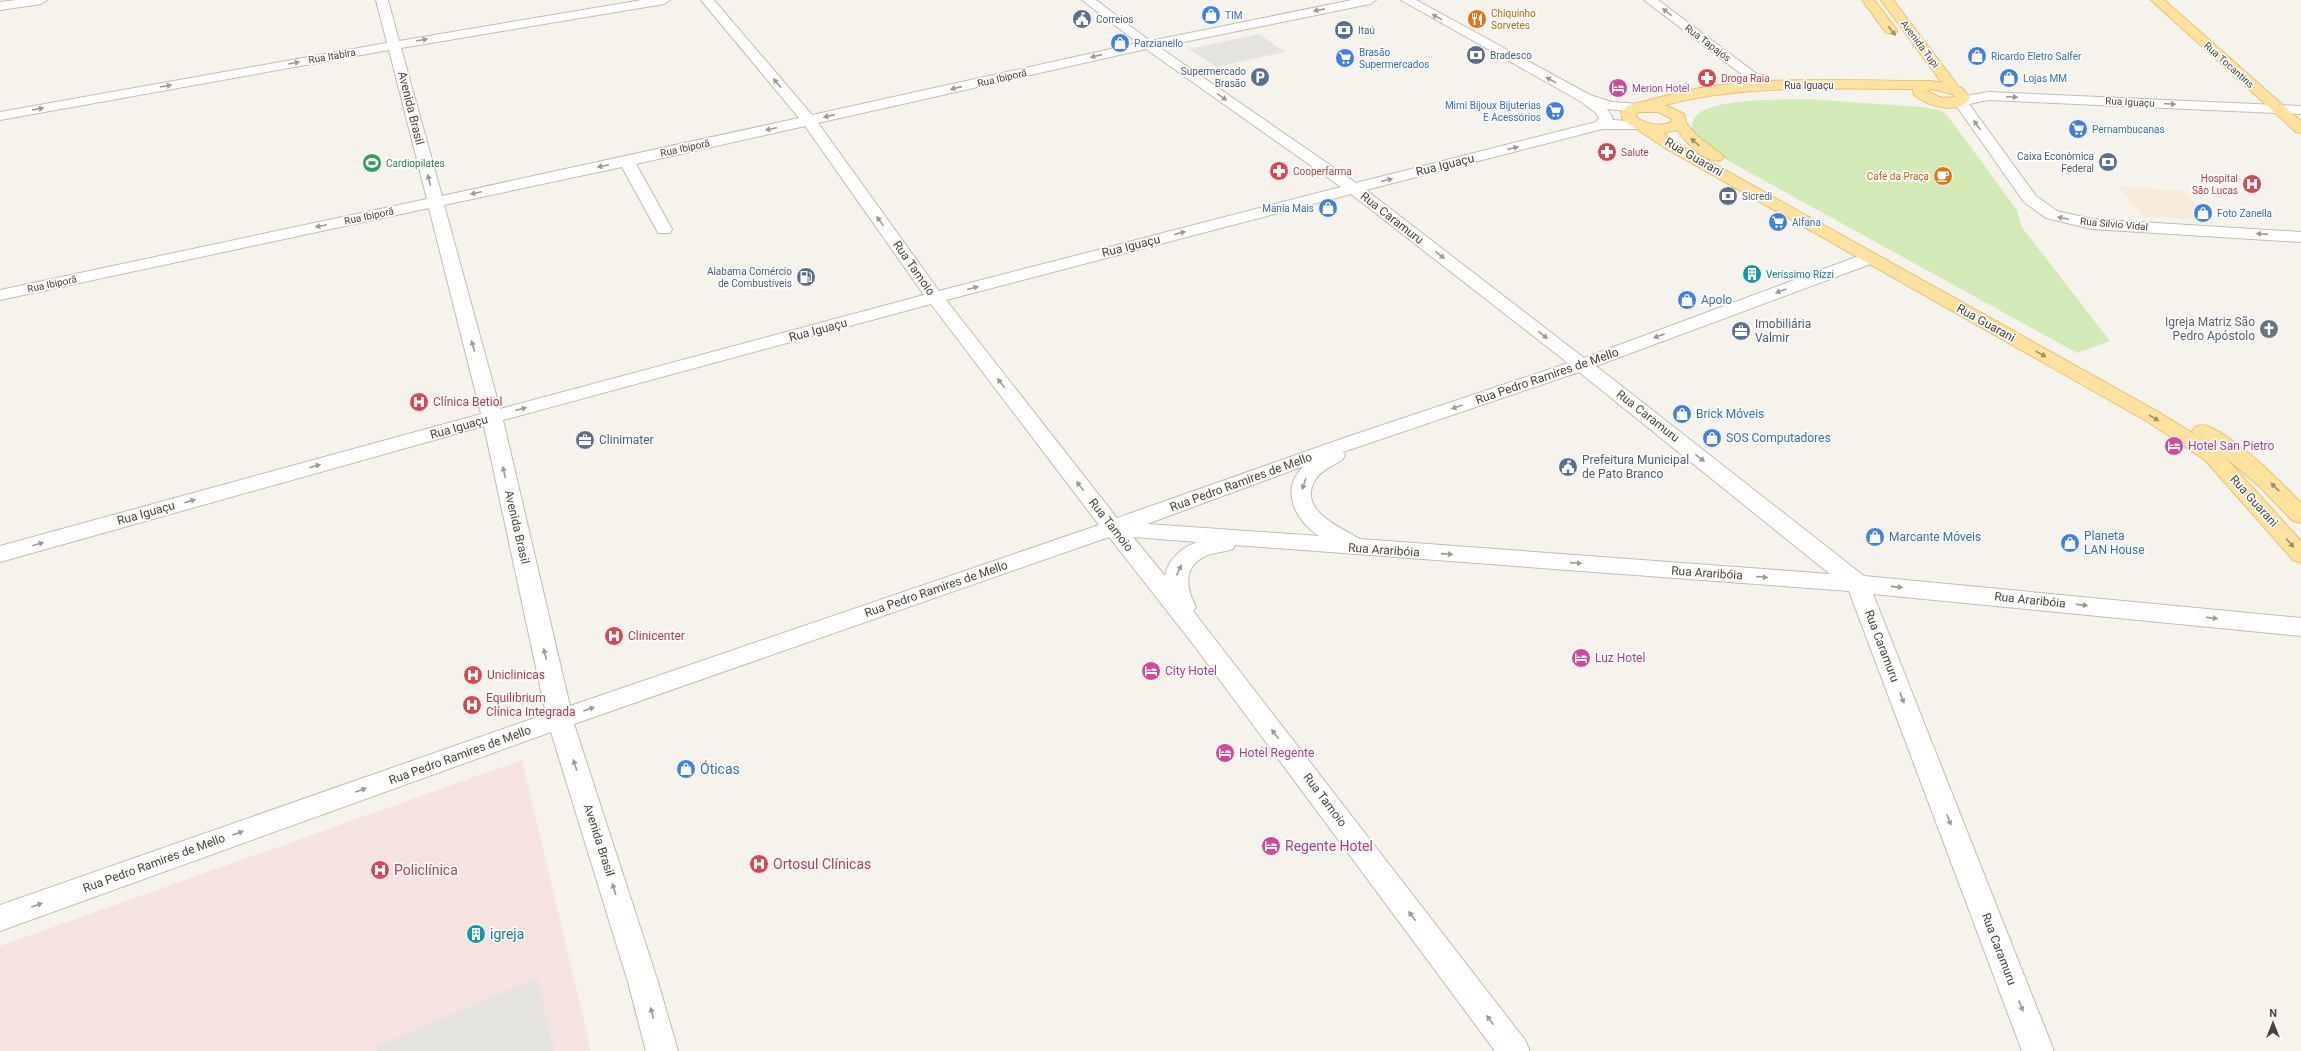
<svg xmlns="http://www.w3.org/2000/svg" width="2301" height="1051" font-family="Roboto,sans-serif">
<rect width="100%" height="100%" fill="#f6f3ec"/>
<polygon fill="#f7ead8" points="2119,187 2183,191 2209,220 2143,216"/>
<polygon fill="#f6e3e0" points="522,760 591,1051 0,1051 0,946"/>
<path fill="#d2eab5" d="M1807,99L1922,107L1940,110L1947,115L2017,210L2021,226L2110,341L2077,353L1725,159L1700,141L1692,131C1692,125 1692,119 1698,114C1719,98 1780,100 1807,99Z"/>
<g fill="#e5e3e0">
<polygon points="1259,34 1285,52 1217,67 1189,49"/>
<polygon points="537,978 554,1051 377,1051 376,1047"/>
</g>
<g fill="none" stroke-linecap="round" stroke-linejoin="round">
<g stroke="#c2bbae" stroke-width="2">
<g id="minor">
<polygon points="16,0 47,0 41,4 0,10 0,2"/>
<path d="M376,0H388L399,41L642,0H670L664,4L401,48L442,196L799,118L701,0H714L812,115L1138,43L1082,0H1096L1150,41L1352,0H1376L1370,4L1159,47L1356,183L1596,122L1599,118L1595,112L1580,101L1401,0H1416L1590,95L1612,102L1639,104L1646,108L1639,112L1607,109L1613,118L1612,120L1643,122L1650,126L1648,129H1602L1366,190L1584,358L1864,254H1876L1879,258L1876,262L1596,366L1864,576L2301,618V636L1873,594L2054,1051H2022L1849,591L1235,545L1233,549C1225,552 1216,552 1208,555C1183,565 1185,586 1196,607L1193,611L1525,1040L1530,1051H1495L1196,648L1109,537L574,724L658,982L678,1051H646L628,982L551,732L0,931V905L546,714L484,426L0,562V546L481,414L429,208L0,300V290L427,199L389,50L0,120V112L387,43ZM1146,49L1341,187L939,291L818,123ZM805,126L924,295L500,409L444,205L622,167L656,229L658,233H670L672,229L636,164ZM1351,194L1568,363L1347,437L1117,518L946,300ZM931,304L1099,525L570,706L503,420ZM1579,372L1830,574L1360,539C1342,528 1297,511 1315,480C1320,471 1334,465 1342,460L1345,455L1343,452ZM1304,466C1279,489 1295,520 1319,536L1147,524ZM1133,537L1198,542C1182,547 1168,559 1165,576Z"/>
<polygon points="1644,0 1658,0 1773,86 1766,90 1761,89"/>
<polygon points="1988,92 2301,106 2301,114 1988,100 1969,104 2036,196 2057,211 2092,219 2301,232 2301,242 2092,229 2046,218 2024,202 1953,101 1955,98"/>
</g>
</g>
<g stroke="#e6c16a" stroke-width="2">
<g id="major">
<polygon points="1862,0 1874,0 1897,30 1896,33 1886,33"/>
<path d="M1881,0H1893L1959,87L1962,88L1970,98C1958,116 1928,106 1914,95L1913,89C1831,89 1745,84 1665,105L1684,114L1686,123L1696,135L1721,154L1724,157L1721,160C1705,164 1686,142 1677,130L1663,133L1675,142L2162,414L2194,434L2192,431L2195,427C2200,425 2205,424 2210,427C2242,443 2276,477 2301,503V523L2293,521L2259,486L2225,457L2301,541V563L2293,560L2205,460L2148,422L1665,148L1623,120L1621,112L1627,106C1653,99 1680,91 1707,87C1781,76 1857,81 1932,81L1942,83ZM1932,89L1952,94L1955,97L1942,98L1926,91ZM1638,112H1658L1672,119V122C1660,127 1647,124 1637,118L1636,113Z"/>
<polygon points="2151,0 2164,0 2301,121 2301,133 2296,132"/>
</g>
</g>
<use href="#minor" fill="#fff" fill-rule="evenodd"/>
<use href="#major" fill="#ffe39c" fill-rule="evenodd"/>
</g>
<defs><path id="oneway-solid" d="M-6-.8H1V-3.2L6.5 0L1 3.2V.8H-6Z"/></defs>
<g fill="#9c9892">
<use href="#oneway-solid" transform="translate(1319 10) rotate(169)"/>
<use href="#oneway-solid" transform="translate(1667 12) rotate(-143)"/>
<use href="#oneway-solid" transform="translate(1437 17) rotate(-151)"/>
<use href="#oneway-solid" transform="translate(422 40) rotate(-10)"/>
<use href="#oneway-solid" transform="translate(1096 56) rotate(167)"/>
<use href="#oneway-solid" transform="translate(294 63) rotate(-10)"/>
<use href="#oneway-solid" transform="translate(1551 80) rotate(-151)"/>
<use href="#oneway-solid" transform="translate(777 83) rotate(-130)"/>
<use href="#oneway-solid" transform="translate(166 86) rotate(-10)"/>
<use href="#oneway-solid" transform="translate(956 88) rotate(167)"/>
<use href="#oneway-solid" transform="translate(1222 97) rotate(35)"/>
<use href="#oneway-solid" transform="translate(2012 97) rotate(3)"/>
<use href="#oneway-solid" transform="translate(2170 104) rotate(3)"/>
<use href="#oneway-solid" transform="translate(38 109) rotate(-10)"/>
<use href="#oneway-solid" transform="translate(829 116) rotate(167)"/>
<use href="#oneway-solid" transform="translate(1977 125) rotate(-126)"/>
<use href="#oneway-solid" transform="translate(771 129) rotate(168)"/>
<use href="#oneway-solid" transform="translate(1513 148) rotate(-14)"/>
<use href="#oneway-solid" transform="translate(603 166) rotate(168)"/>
<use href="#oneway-solid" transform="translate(429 180) rotate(-104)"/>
<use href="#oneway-solid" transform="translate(1387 180) rotate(-14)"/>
<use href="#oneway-solid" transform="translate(476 193) rotate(168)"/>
<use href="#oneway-solid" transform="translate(2063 218) rotate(-168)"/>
<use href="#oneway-solid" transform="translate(880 221) rotate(-125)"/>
<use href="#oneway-solid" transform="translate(321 226) rotate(168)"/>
<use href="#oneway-solid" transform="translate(1180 233) rotate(-14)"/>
<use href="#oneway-solid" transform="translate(2262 234) rotate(-176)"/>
<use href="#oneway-solid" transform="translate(1440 255) rotate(38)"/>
<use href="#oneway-solid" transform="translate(973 288) rotate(-15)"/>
<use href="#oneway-solid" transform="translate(1781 291) rotate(160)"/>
<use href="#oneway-solid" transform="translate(1543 335) rotate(38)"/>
<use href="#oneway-solid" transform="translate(1659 336) rotate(160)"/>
<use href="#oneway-solid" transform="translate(473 346) rotate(-105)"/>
<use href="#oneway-solid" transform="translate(1001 383) rotate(-128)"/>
<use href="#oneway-solid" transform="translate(1457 407) rotate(161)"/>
<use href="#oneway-solid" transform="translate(521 409) rotate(-15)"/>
<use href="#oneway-solid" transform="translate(1700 458) rotate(38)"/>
<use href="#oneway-solid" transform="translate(315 466) rotate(-16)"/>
<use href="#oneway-solid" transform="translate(504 472) rotate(-103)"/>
<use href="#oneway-solid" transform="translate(1304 484) rotate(109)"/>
<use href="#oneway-solid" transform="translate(1080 486) rotate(-128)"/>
<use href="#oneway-solid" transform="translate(190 501) rotate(-16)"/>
<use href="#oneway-solid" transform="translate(38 544) rotate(-16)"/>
<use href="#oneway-solid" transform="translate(1447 554) rotate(4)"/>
<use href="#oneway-solid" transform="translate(1576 563) rotate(4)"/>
<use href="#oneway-solid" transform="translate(1179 570) rotate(-64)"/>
<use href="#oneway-solid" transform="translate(1762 577) rotate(4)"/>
<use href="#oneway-solid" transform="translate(1897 587) rotate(6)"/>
<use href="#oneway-solid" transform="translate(2082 605) rotate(6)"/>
<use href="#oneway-solid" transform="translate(2212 618) rotate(6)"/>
<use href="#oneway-solid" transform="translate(545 654) rotate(-103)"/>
<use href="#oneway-solid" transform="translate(1902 698) rotate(69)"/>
<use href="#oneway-solid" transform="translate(589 709) rotate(-19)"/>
<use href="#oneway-solid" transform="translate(1275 734) rotate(-127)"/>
<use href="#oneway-solid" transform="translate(575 765) rotate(-108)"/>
<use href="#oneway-solid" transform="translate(361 790) rotate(-20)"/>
<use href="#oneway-solid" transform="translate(1949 820) rotate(69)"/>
<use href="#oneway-solid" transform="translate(238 833) rotate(-20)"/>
<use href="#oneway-solid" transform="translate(614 889) rotate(-108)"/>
<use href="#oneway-solid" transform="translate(37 905) rotate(-20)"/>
<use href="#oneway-solid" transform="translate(1412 916) rotate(-127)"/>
<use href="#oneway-solid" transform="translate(2021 1006) rotate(69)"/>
<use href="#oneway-solid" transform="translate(652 1013) rotate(-105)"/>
<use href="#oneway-solid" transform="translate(1490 1020) rotate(-127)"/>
</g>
<g fill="#9c8c66">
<use href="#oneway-solid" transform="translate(1892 31) rotate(52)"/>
<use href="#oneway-solid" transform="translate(1695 142) rotate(-138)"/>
<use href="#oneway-solid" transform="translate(2041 354) rotate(29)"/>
<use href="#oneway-solid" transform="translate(2154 418) rotate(31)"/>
<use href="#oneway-solid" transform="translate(2275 487) rotate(-136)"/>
<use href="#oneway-solid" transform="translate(2290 543) rotate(49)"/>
</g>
<defs>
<g id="shop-disc" transform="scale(1)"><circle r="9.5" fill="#3f7fe0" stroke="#fff"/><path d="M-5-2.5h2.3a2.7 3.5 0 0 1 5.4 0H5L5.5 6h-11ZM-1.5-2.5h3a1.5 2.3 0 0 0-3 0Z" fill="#fff"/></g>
<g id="civic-disc" transform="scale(1)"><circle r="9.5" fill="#5c6f8a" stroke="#fff"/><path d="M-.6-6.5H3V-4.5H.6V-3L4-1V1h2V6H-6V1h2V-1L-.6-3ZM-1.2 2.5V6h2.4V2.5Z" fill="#fff"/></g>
<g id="restaurant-disc" transform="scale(1)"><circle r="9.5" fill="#e8710a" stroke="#fff"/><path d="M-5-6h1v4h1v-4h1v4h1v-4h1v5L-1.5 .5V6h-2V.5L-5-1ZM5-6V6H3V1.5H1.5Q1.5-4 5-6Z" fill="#fff"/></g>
<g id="bank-disc" transform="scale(1)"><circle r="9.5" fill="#5c6f8a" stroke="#fff"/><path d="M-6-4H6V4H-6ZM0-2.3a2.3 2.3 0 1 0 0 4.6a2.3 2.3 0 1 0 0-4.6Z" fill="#fff"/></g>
<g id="supermarket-disc" transform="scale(1)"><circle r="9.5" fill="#3f7fe0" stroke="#fff"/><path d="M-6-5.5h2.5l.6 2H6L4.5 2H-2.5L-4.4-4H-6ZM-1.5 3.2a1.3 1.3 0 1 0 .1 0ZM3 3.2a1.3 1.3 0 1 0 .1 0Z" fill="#fff"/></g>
<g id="parking-disc" transform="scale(1)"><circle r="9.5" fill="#5c6f8a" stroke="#fff"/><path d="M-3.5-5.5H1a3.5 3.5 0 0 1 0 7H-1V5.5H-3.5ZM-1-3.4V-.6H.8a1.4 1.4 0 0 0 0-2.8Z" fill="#fff"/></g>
<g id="pharmacy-disc" transform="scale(1)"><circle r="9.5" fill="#e0444e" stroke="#fff"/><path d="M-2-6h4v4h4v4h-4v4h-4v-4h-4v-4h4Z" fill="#fff"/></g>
<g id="hotel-disc" transform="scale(1)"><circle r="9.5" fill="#d1479c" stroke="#fff"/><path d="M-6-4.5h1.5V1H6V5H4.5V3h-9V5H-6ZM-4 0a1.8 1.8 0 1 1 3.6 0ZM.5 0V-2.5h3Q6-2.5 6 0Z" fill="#fff"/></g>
<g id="stadium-disc" transform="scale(1)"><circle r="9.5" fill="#2e9e5b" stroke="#fff"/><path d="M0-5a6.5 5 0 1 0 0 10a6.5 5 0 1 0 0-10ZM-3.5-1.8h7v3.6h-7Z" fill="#fff"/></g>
<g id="cafe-disc" transform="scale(1)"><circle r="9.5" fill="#e8710a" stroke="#fff"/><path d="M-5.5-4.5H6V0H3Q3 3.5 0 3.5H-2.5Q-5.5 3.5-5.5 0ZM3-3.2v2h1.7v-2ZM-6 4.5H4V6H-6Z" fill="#fff"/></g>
<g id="hospital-disc" transform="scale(1)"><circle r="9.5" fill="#e0444e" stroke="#fff"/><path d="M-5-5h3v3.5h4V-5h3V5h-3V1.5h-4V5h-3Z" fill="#fff"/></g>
<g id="building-disc" transform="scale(1)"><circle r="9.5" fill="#0f9aa8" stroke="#fff"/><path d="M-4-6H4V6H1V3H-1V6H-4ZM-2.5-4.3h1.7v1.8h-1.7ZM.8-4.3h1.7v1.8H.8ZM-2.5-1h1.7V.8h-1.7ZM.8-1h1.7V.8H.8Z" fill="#fff"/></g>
<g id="fuel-disc" transform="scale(1)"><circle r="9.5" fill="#5c6f8a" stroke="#fff"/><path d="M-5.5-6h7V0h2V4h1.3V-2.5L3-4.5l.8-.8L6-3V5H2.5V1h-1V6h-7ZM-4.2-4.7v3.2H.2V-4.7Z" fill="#fff"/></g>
<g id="church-disc" transform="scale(1)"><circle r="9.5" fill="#6b7280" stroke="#fff"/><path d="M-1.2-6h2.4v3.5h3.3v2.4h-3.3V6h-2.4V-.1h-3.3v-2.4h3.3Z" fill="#fff"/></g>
<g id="office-disc" transform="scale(1)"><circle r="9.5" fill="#5c6f8a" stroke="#fff"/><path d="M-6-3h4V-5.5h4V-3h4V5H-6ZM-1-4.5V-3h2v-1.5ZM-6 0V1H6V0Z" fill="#fff"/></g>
</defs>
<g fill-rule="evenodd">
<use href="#shop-disc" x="1211" y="15"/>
<use href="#civic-disc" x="1082" y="19"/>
<use href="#restaurant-disc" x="1477" y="19"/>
<use href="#bank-disc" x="1344" y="30"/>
<use href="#shop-disc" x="1120" y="43"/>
<use href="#bank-disc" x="1476" y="55"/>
<use href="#shop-disc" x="1977" y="56"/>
<use href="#supermarket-disc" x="1345" y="58"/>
<use href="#parking-disc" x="1260" y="77"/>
<use href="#pharmacy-disc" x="1707" y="78"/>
<use href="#shop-disc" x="2009" y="78"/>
<use href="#hotel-disc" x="1618" y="88"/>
<use href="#supermarket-disc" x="1555" y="111"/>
<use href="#supermarket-disc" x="2078" y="129"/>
<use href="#pharmacy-disc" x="1607" y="152"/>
<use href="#bank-disc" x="2108" y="162"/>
<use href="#stadium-disc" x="372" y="163"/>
<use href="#pharmacy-disc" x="1279" y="171"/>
<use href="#cafe-disc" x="1943" y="176"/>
<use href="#hospital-disc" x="2252" y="184"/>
<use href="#bank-disc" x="1728" y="196"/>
<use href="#shop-disc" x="1328" y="208"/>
<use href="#shop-disc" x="2203" y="213"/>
<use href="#supermarket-disc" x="1778" y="222"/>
<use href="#building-disc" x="1752" y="274"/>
<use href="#fuel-disc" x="806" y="277"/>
<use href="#shop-disc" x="1687" y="300"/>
<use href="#church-disc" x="2269" y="329"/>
<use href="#office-disc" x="1741" y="331"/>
<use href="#hospital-disc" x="419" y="402"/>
<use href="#shop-disc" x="1682" y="414"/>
<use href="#shop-disc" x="1712" y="438"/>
<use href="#office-disc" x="585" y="440"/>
<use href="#hotel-disc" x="2174" y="446"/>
<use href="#civic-disc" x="1568" y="467"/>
<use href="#shop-disc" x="1875" y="537"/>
<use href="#shop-disc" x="2070" y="543"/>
<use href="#hospital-disc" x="614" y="636"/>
<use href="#hotel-disc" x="1581" y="658"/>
<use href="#hotel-disc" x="1151" y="671"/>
<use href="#hospital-disc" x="473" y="675"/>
<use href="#hospital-disc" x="472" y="705"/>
<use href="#hotel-disc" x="1225" y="753"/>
<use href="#shop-disc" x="686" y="769"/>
<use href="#hotel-disc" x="1271" y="846"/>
<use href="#hospital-disc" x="759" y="864"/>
<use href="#hospital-disc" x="380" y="870"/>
<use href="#building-disc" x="476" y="934"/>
</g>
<g text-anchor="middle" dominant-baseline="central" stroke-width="3.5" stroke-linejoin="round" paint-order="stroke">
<g font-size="10" fill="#c56008" stroke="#fff" text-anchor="start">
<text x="1491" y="13">Chiquinho<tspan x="1491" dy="12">Sorvetes</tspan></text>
<text x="1929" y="176" text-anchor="end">Café da Praça</text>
</g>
<g font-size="10" fill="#366cbe" stroke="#fff" text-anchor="start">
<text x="1225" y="15">TIM</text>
<text x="1134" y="43">Parzianello</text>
<text x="1359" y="52">Brasão<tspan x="1359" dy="12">Supermercados</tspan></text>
<text x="1991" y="56">Ricardo Eletro Salfer</text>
<text x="2023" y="78">Lojas MM</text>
<text x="1541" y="105" text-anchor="end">Mimi Bijoux Bijuterias<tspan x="1541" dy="12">E Acessórios</tspan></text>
<text x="2092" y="129">Pernambucanas</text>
<text x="1314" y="208" text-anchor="end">Mania Mais</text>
<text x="2217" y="213">Foto Zanella</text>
<text x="1792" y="222">Alfana</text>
</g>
<g font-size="10" fill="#4e5e75" stroke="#fff" text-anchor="start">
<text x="1096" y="19">Correios</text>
<text x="1358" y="30">Itaú</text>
<text x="1490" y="55">Bradesco</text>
<text x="1246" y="71" text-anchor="end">Supermercado<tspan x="1246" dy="12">Brasão</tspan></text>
<text x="2094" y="156" text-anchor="end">Caixa Econômica<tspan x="2094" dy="12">Federal</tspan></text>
<text x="1742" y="196">Sicredi</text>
<text x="792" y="271" text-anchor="end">Alabama Comércio<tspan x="792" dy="12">de Combustíveis</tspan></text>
</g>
<g font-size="10" fill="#4b4439" stroke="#fff">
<text transform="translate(1708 43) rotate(37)">Rua Tapajós</text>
<text transform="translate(1920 44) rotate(53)">Avenida Tupi</text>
<text transform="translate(332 56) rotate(-10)">Rua Itabira</text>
<text transform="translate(2229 65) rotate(42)">Rua Tocantins</text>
<text transform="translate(1002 78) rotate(-13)">Rua Ibiporã</text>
<text x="1809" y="85">Rua Iguaçu</text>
<text transform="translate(2130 102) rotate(3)">Rua Iguaçu</text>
<text transform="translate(685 148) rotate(-12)">Rua Ibiporã</text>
<text transform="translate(369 216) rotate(-12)">Rua Ibiporã</text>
<text transform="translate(2114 224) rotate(5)">Rua Silvio Vidal</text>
<text transform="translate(52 284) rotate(-12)">Rua Ibiporã</text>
</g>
<g font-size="10" fill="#be3a42" stroke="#fff" text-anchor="start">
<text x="1721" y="78">Droga Raia</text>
<text x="1621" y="152">Salute</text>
<text x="1293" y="171">Cooperfarma</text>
<text x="2238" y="178" text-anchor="end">Hospital<tspan x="2238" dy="12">São Lucas</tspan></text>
</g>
<g font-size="10" fill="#b23c85" stroke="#fff" text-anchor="start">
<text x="1632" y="88">Merion Hotel</text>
</g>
<g font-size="10" fill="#27864d" stroke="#fff" text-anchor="start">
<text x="386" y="163">Cardiopilates</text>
</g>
<g font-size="10" fill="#0d838f" stroke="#fff" text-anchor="start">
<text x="1766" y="274">Veríssimo Rizzi</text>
</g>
<g font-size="12" fill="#4b4439" stroke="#fff">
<text transform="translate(411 108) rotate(76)">Avenida Brasil</text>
<text transform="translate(1694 157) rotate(30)">Rua Guarani</text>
<text transform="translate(1445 165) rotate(-14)">Rua Iguaçu</text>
<text transform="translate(1392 218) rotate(38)">Rua Caramuru</text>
<text transform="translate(1131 246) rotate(-14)">Rua Iguaçu</text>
<text transform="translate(914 268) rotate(55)">Rua Tamoio</text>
<text transform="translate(1986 323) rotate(29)">Rua Guarani</text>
<text transform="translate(818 330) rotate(-15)">Rua Iguaçu</text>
<text transform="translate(1547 376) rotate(-19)">Rua Pedro Ramires de Mello</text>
<text transform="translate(1648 416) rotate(38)">Rua Caramuru</text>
<text transform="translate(459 427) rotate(-16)">Rua Iguaçu</text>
<text transform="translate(1241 482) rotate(-20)">Rua Pedro Ramires de Mello</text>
<text transform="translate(2254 501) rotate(48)">Rua Guarani</text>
<text transform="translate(146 513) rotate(-16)">Rua Iguaçu</text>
<text transform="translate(1111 525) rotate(52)">Rua Tamoio</text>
<text transform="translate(517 527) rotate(77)">Avenida Brasil</text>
<text transform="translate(1384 550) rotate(4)">Rua Araribóia</text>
<text transform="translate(1707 573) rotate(4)">Rua Araribóia</text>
<text transform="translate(936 589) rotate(-19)">Rua Pedro Ramires de Mello</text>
<text transform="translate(2030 600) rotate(6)">Rua Araribóia</text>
<text transform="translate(1882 646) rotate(69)">Rua Caramuru</text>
<text transform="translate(460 755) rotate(-20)">Rua Pedro Ramires de Mello</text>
<text transform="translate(1325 800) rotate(53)">Rua Tamoio</text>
<text transform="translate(599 840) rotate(72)">Avenida Brasil</text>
<text transform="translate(154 863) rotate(-20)">Rua Pedro Ramires de Mello</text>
<text transform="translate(1999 949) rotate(69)">Rua Caramuru</text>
</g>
<g font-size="12" fill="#366cbe" stroke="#fff" text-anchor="start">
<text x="1701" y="300">Apolo</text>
<text x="1696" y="414">Brick Móveis</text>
<text x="1726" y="438">SOS Computadores</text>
<text x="2084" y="536">Planeta<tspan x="2084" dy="14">LAN House</tspan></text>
<text x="1889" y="537">Marcante Móveis</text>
</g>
<g font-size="12" fill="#5b616d" stroke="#fff" text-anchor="end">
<text x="2255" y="322">Igreja Matriz São<tspan x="2255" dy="14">Pedro Apóstolo</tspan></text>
</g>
<g font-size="12" fill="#4e5e75" stroke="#fff" text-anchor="start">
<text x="1755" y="324">Imobiliária<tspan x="1755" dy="14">Valmir</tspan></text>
<text x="599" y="440">Clinimater</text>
<text x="1582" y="460">Prefeitura Municipal<tspan x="1582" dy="14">de Pato Branco</tspan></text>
</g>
<g font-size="12" fill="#be3a42" stroke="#fff" text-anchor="start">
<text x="433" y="402">Clínica Betiol</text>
<text x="628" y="636">Clinicenter</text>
<text x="487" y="675">Uniclinicas</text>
<text x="486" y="698">Equilibrium<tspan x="486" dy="14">Clínica Integrada</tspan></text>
</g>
<g font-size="12" fill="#b23c85" stroke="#fff" text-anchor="start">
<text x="2188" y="446">Hotel San Pietro</text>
<text x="1595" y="658">Luz Hotel</text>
<text x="1165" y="671">City Hotel</text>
<text x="1239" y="753">Hotel Regente</text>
</g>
<g font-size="14" fill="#366cbe" stroke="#fff" text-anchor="start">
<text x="700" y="769">Óticas</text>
</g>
<g font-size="14" fill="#b23c85" stroke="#fff" text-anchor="start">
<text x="1285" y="846">Regente Hotel</text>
</g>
<g font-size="14" fill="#be3a42" stroke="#fff" text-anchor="start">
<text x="773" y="864">Ortosul Clínicas</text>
<text x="394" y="870">Policlínica</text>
</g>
<g font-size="14" fill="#0d838f" stroke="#fff" text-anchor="start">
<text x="490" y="934">igreja</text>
</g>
</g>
<g transform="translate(2273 1023)" stroke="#ffffff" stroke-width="3" paint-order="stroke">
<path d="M0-3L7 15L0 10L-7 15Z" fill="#4b4439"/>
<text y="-6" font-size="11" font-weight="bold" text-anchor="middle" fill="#4b4439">N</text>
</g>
</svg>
